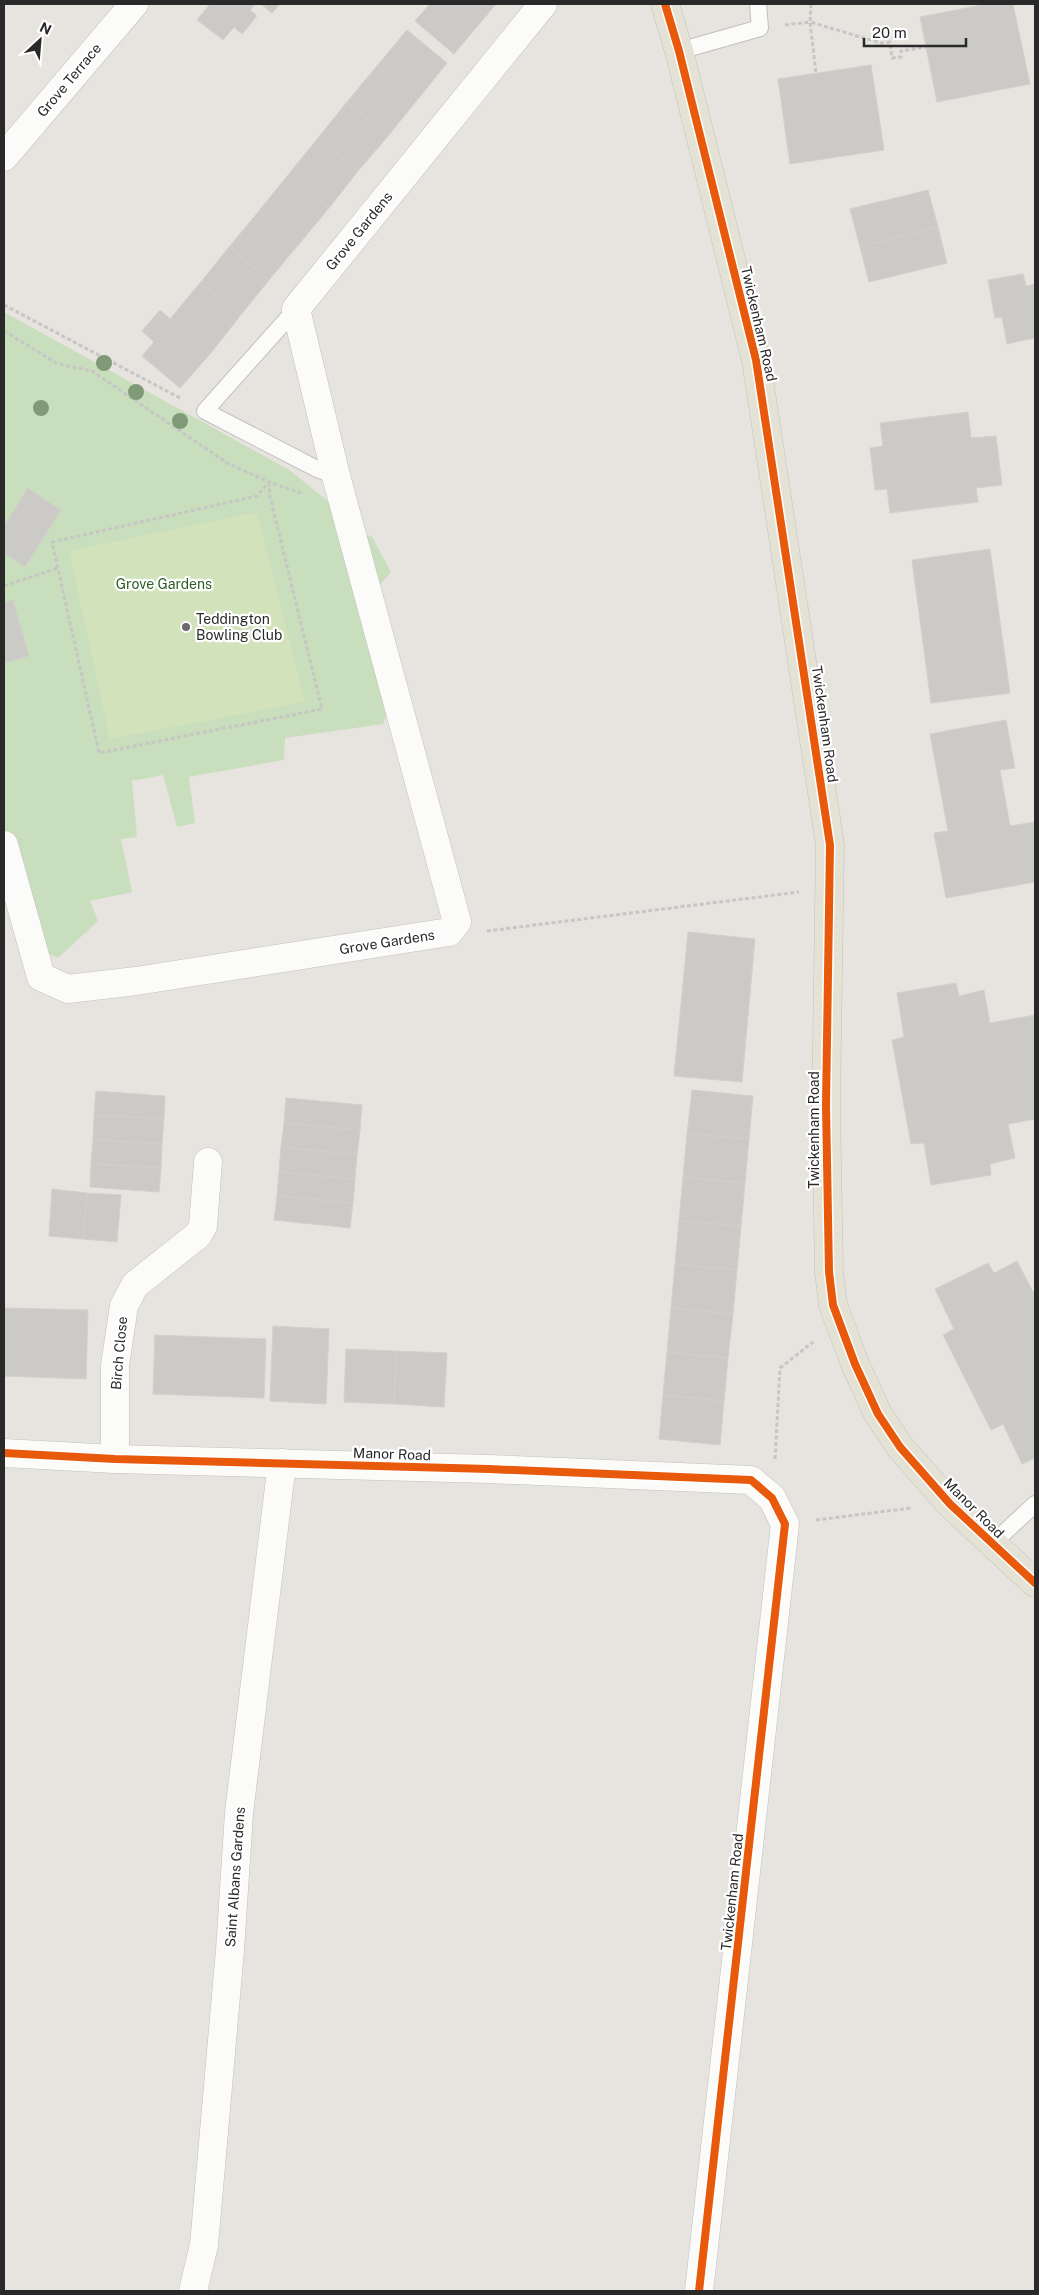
<svg xmlns="http://www.w3.org/2000/svg" width="1039" height="2295" font-family="'Public Sans',sans-serif">
<rect width="100%" height="100%" fill="#e7e4e0"/>
<polygon fill="#c9debc" points="4,312 291,471 330,503 336,523 372,537 391,572 378,587 392,699 383,724 285,738 284,760 189,777 195,823 177,827 163,775 132,781 137,837 121,839 132,892 90,901 98,921 58,958 19,940 4,878"/>
<polygon fill="#d2e2bb" points="257,512 305,702 110,739 69,551"/>
<g fill="#cccac7" stroke="#d2d0cc">
<polygon points="210,4 255,4 250,10 257,16 242,34 234,27 223,40 197,20"/>
<polygon points="261,4 280,4 272,13"/>
<polygon points="430,4 471,4 486,16 454,54 415,21"/>
<polygon points="471,4 496,4 486,16"/>
<polygon points="987,4 1013,4 1030,84 937,102 920,17"/>
<polygon points="407,30 447,63 418,99 377,66"/>
<polygon points="871,65 884,150 790,164 778,79"/>
<polygon points="377,66 418,99 388,136 347,102"/>
<polygon points="347,102 388,136 358,171 318,138"/>
<polygon points="318,138 358,171 329,208 288,175"/>
<polygon points="288,175 329,208 299,244 259,211"/>
<polygon points="928,190 938,227 860,247 850,209"/>
<polygon points="259,211 299,244 269,280 229,247"/>
<polygon points="938,227 947,263 869,282 860,247"/>
<polygon points="229,247 269,280 240,316 200,283"/>
<polygon points="1023,274 1026,286 1035,284 1035,338 1007,344 1002,317 995,318 988,280"/>
<polygon points="200,283 240,316 210,354 170,319"/>
<polygon points="160,310 210,354 180,388 142,356 154,342 142,331"/>
<polygon points="968,412 971,438 996,436 1002,485 976,488 978,502 890,513 887,489 875,490 870,448 883,446 880,423"/>
<polygon points="28,488 61,510 25,567 4,553 4,526"/>
<polygon points="990,549 1010,693 931,703 912,560"/>
<polygon points="13,600 29,656 4,663 4,603"/>
<polygon points="1006,720 1015,768 1000,770 1010,826 1035,822 1035,882 946,898 934,833 948,831 930,734"/>
<polygon points="688,932 755,939 742,1082 674,1076"/>
<polygon points="956,983 959,996 984,990 990,1023 1035,1015 1035,1119 1008,1124 1015,1158 990,1164 991,1175 931,1185 924,1143 911,1144 892,1040 904,1037 897,993"/>
<polygon points="692,1090 753,1096 749,1139 687,1134"/>
<polygon points="96,1091 165,1096 164,1119 94,1115"/>
<polygon points="286,1098 362,1105 360,1130 284,1123"/>
<polygon points="94,1115 164,1119 162,1144 93,1140"/>
<polygon points="284,1123 360,1130 357,1155 281,1147"/>
<polygon points="687,1134 749,1139 745,1183 683,1177"/>
<polygon points="93,1140 162,1144 161,1168 91,1164"/>
<polygon points="281,1147 357,1155 355,1179 279,1172"/>
<polygon points="91,1164 161,1168 159,1192 90,1187"/>
<polygon points="279,1172 355,1179 353,1203 277,1196"/>
<polygon points="683,1177 745,1183 741,1226 679,1221"/>
<polygon points="52,1189 87,1193 83,1239 49,1236"/>
<polygon points="87,1193 121,1195 117,1242 83,1239"/>
<polygon points="277,1196 353,1203 350,1228 274,1220"/>
<polygon points="679,1221 741,1226 737,1270 675,1264"/>
<polygon points="1017,1261 1033,1292 1035,1291 1035,1458 1022,1464 1003,1424 991,1430 943,1335 954,1329 935,1289 988,1263 994,1273"/>
<polygon points="675,1264 737,1270 733,1314 671,1308"/>
<polygon points="4,1308 88,1310 86,1379 4,1376"/>
<polygon points="671,1308 733,1314 728,1358 667,1352"/>
<polygon points="273,1326 329,1329 326,1404 270,1401"/>
<polygon points="155,1335 266,1339 264,1398 153,1394"/>
<polygon points="346,1349 396,1351 394,1404 344,1402"/>
<polygon points="396,1351 447,1353 444,1407 394,1404"/>
<polygon points="667,1352 728,1358 724,1401 663,1395"/>
<polygon points="663,1395 724,1401 720,1445 659,1439"/>
</g>
<g fill="none" stroke-linecap="round" stroke-linejoin="round">
<g stroke="#c1c0bf" stroke-width="18">
<g id="service">
<polyline points="679,51 760,28 758,4"/>
<polyline points="296,309 205,411 317,469 336,476"/>
<polyline points="992,1544 1035,1504"/>
</g>
</g>
<g stroke="#c1c0bf" stroke-width="29">
<g id="minor">
<polyline points="4,157 134,4"/>
<polyline points="4,845 41,977 68,989 136,981 449,932 457,922 336,476 296,309 543,4"/>
<polyline points="4,1453 115,1459 489,1469 751,1480 772,1498 785,1524 699,2291"/>
<polyline points="115,1459 115,1365 124,1306 135,1285 198,1235 203,1226 208,1162"/>
<polyline points="193,2291 204,2245 230,1950 239,1813 282,1463"/>
</g>
</g>
<g stroke="#c3c3c1" stroke-width="29">
<polyline id="primary" points="665,4 679,51 756,360 830,845 826,1105 829,1272 833,1305 855,1364 878,1414 900,1447 950,1504 1035,1583"/>
</g>
<g stroke="#c6c6c5" stroke-width="3" stroke-dasharray="4 2.5" stroke-linecap="butt">
<polyline points="811,4 810,22 881,43 890,42 892,58 901,57 901,51 926,47"/>
<polyline points="785,25 810,22 816,73"/>
<polyline points="4,305 182,399"/>
<polyline points="4,331 58,364 92,371 227,463 269,482 301,493"/>
<polygon points="269,482 270,497 322,709 99,753 52,542 257,496"/>
<polyline points="4,586 58,568"/>
<polyline points="487,931 799,892"/>
<polyline points="775,1459 780,1368 813,1342"/>
<polyline points="816,1520 911,1508"/>
</g>
<use href="#service" stroke="#fbfbfa" stroke-width="16"/>
<use href="#minor" stroke="#fbfbfa" stroke-width="28"/>
<use href="#primary" stroke="#e4e1d5" stroke-width="28"/>
<g stroke="#fff" stroke-width="11">
<g id="cycleway">
<polyline points="665,4 679,51 756,360 830,845 826,1105 829,1272 833,1305 855,1364 878,1414 900,1447 950,1504 1035,1583"/>
<polyline points="4,1453 115,1459 489,1469 751,1480 772,1498 785,1524 699,2291"/>
</g>
</g>
<use href="#cycleway" stroke="#e8590c" stroke-width="8"/>
</g>
<g fill="#809a78">
<circle cx="104" cy="363" r="8"/>
<circle cx="136" cy="392" r="8"/>
<circle cx="41" cy="408" r="8"/>
<circle cx="180" cy="421" r="8"/>
</g>
<circle fill="#6c6a69" stroke="#fff" stroke-width="2" cx="186" cy="627" r="5"/>
<g text-anchor="middle" dominant-baseline="central" stroke-width="4.5" stroke-linejoin="round" paint-order="stroke">
<g font-size="14" fill="#292929" stroke="#fff">
<text transform="translate(69 80) rotate(-50)">Grove Terrace</text>
<text transform="translate(359 231) rotate(-51)">Grove Gardens</text>
<text transform="translate(759 324) rotate(77)">Twickenham Road</text>
<text transform="translate(825 724) rotate(82)">Twickenham Road</text>
<text transform="translate(387 942) rotate(-9)">Grove Gardens</text>
<text transform="translate(814 1130) rotate(-90)">Twickenham Road</text>
<text transform="translate(119 1353) rotate(-85)">Birch Close</text>
<text transform="translate(392 1454) rotate(2)">Manor Road</text>
<text transform="translate(974 1508) rotate(45)">Manor Road</text>
<text transform="translate(235 1877) rotate(-86)">Saint Albans Gardens</text>
<text transform="translate(732 1892) rotate(-84)">Twickenham Road</text>
</g>
<g font-size="14" fill="#2b5d22" stroke="#fff">
<text x="164" y="584">Grove Gardens</text>
</g>
<g font-size="14" fill="#292929" stroke="#fff" text-anchor="start">
<text x="196" y="619">Teddington<tspan x="196" dy="16">Bowling Club</tspan></text>
</g>
</g>
<rect width="1039" height="2295" fill="none" stroke="#292929" stroke-width="10"/>
<g transform="translate(40 40) rotate(26)" stroke="#ffffff" stroke-width="4" paint-order="stroke">
<path d="M0-4L9 19L0 12L-9 19Z" fill="#292929"/>
<text y="-8" font-size="14" font-weight="bold" text-anchor="middle" fill="#292929">N</text>
</g>
<path d="M864 38v8h102v-8" fill="none" stroke="#292929" stroke-width="2.5"/>
<text x="872" y="38" font-size="15" fill="#292929" stroke="#ffffff" stroke-width="4" paint-order="stroke">20 m</text>
</svg>
